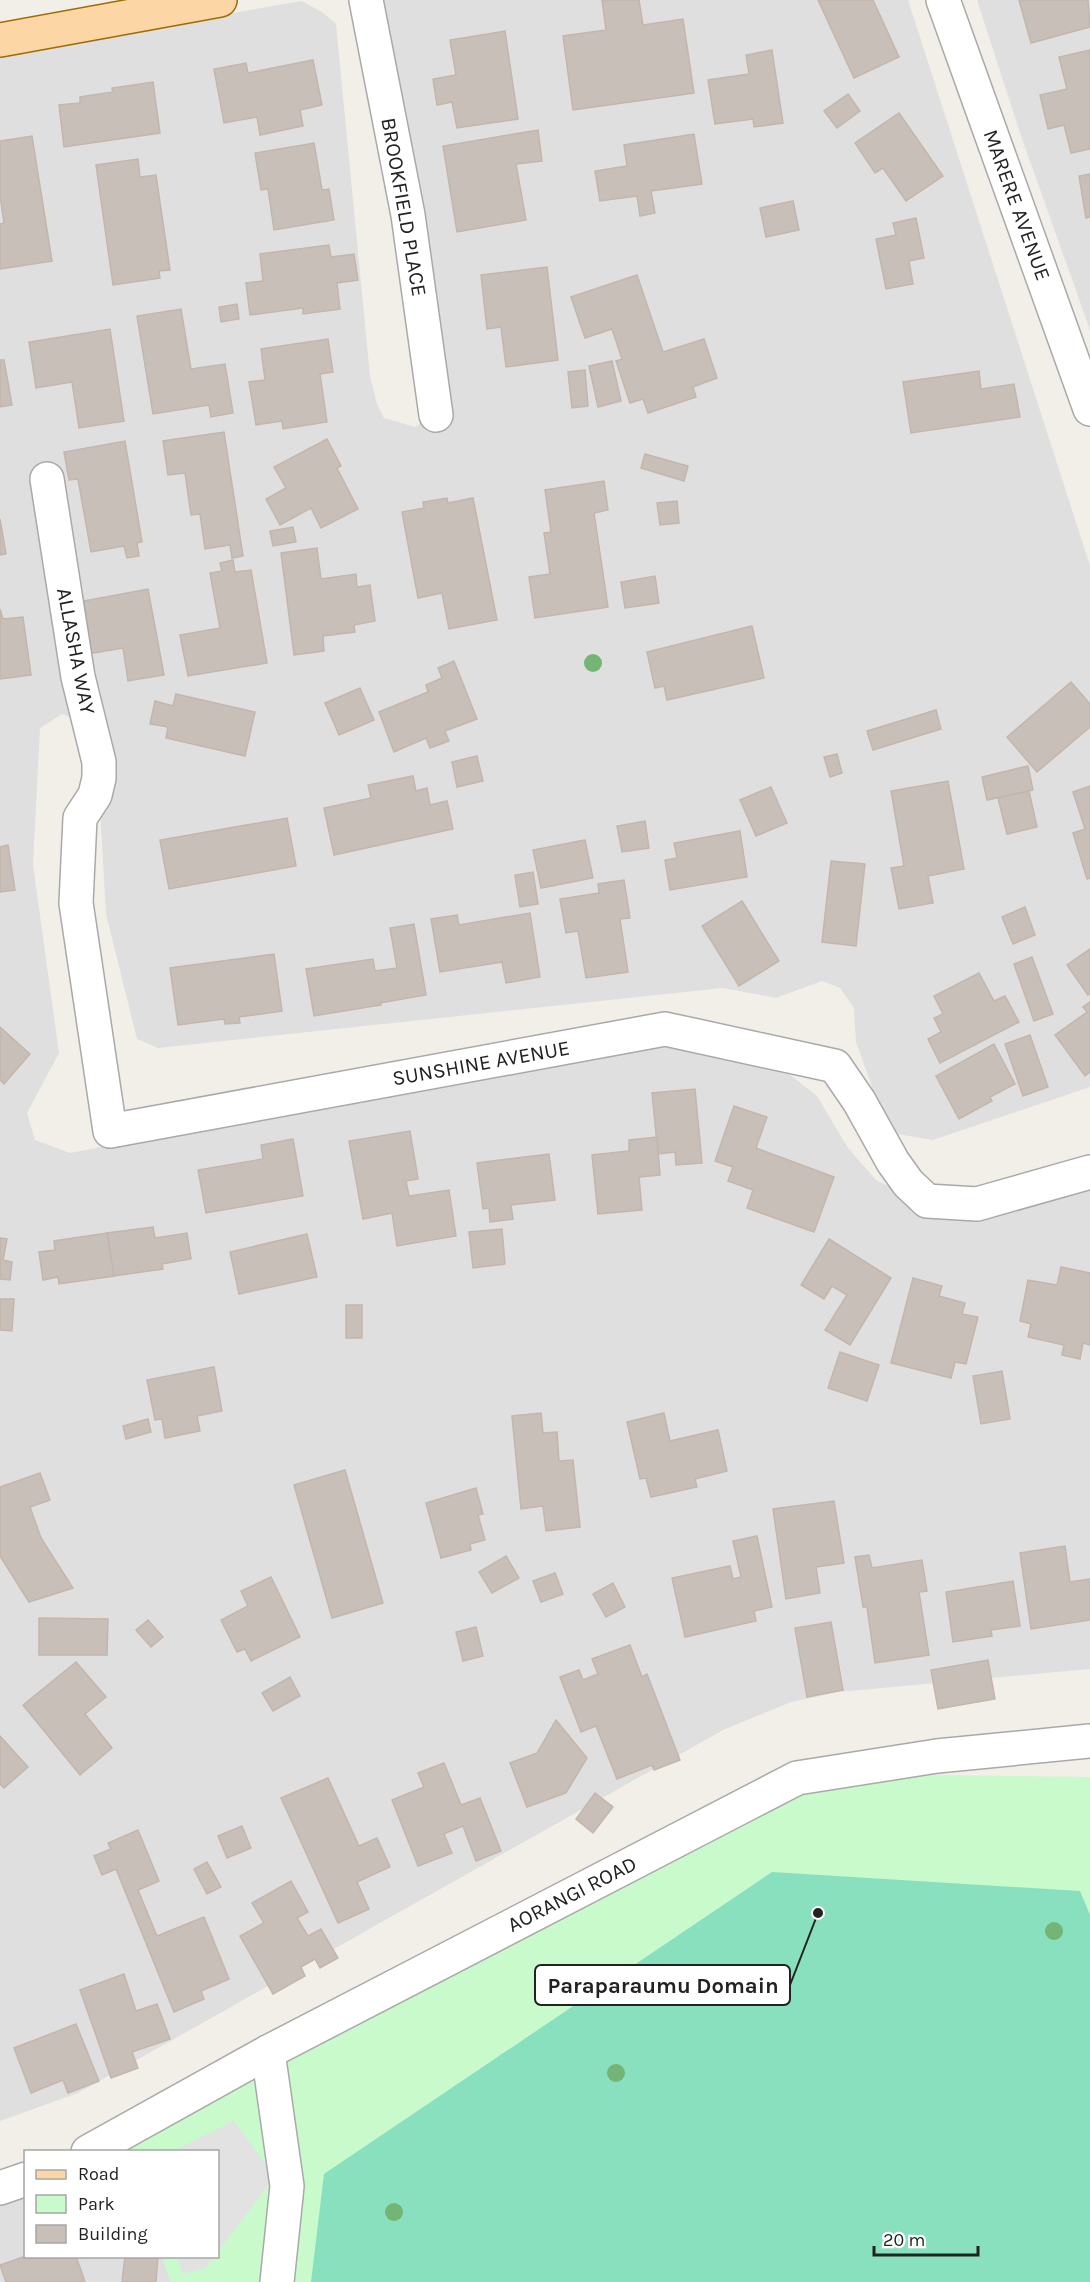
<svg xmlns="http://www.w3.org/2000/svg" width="1090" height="2282" font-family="Karla,sans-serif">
<rect width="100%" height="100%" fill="#f2efe9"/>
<g fill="#e0dfdf">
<polygon points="385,0 908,0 1090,566 1090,1087 933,1140 897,1134 879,1106 856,1042 854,1008 840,988 822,981 776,998 723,988 158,1048 137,1039 106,914 98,773 78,721 62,714 40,728 33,865 59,1053 27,1113 35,1140 70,1153 653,1041 790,1075 817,1096 848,1148 876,1180 912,1197 949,1192 1090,1161 1090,1669 839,1692 791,1702 723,1730 78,2093 0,2121 0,54 301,1 322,12 336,24 370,376 377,404 384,418 415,427 437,412 380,12"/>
<polygon points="977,0 1090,0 1090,330 1021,136"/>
<polygon points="25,2179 26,2256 162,2257 171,2282 0,2282 0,2189"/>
</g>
<polygon fill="#c8facc" points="793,1773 1090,1777 1090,2282 171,2282 162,2257 218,2256 218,2152 124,2151 121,2142"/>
<polygon fill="#88e0be" points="772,1872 1080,1891 1090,1915 1090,2282 311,2282 324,2174"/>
<g fill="#e2e2e2">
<polygon points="234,2121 275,2177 218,2251 218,2152 171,2152"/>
<polygon points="177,2257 177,2256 214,2257 205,2268 183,2274"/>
</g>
<g fill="#c7bfb8" stroke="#c4b6ab" stroke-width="1.5">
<polygon points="602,0 639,0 643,25 683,19 694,93 573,110 563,36 606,30"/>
<polygon points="818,0 873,0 899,57 854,78"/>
<polygon points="1019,0 1088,0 1090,27 1031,43"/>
<polygon points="505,31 518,119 457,128 452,102 437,105 433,79 456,75 450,40"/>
<polygon points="772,50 783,123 754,127 753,119 715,124 708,80 749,74 746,55"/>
<polygon points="1090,50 1090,149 1071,153 1064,125 1048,129 1040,95 1067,89 1059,57"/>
<polygon points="313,60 322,105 300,110 303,126 260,135 257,117 224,123 214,69 246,63 248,73"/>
<polygon points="153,82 160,133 64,147 59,105 80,103 80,97 113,92 112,88"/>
<polygon points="848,94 860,111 837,128 824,111"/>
<polygon points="899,113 943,176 906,201 883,168 875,173 855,143"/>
<polygon points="538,130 542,161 516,164 526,220 457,232 443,146"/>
<polygon points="694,134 702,184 651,191 655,213 640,216 637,196 600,201 595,171 627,166 624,145"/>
<polygon points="32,136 52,261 0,269 0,224 4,223 0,196 0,141"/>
<polygon points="314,143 322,190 329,189 334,220 274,230 268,189 261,190 255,153"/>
<polygon points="138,159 140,177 156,175 170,270 159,271 160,278 113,285 96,165"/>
<polygon points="1090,174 1090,217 1086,218 1079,176"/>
<polygon points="793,201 799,230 766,237 760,208"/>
<polygon points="916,218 924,258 909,261 913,284 886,289 876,239 896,235 893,223"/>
<polygon points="329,245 331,257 354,254 358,280 337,283 340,309 303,314 303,308 250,315 246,283 263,281 260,254"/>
<polygon points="547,267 558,360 506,367 501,327 487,329 481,275"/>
<polygon points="637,275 663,352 704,339 717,378 693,387 696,397 648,413 643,399 630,403 616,361 622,359 612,329 585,338 571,297"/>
<polygon points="237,304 239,319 221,322 219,307"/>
<polygon points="181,309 191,369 225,364 233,413 211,417 209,405 153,414 137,316"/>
<polygon points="110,329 124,421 79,428 72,382 36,388 29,342"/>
<polygon points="328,339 333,372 320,374 327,422 283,429 282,421 256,425 249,382 265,380 261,349"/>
<polygon points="0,360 4,360 12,405 0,407"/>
<polygon points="612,361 621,401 598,407 589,366"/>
<polygon points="585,370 588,406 572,408 568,372"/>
<polygon points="979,371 981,389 1014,384 1020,417 911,433 903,382"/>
<polygon points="224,432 243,556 232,558 230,545 205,549 200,514 191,515 185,473 168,475 163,441"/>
<polygon points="327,439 341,466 337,468 358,509 321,528 311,508 280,525 266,499 286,488 274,467"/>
<polygon points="125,441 142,542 137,543 139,556 127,558 124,546 91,552 78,479 69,480 64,452"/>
<polygon points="645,454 688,466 684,481 641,468"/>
<polygon points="604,481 608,510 594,513 608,607 535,618 529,577 550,574 544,533 551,532 545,490"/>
<polygon points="447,498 448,503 473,498 497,620 449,629 442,593 418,598 402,512 424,508 423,502"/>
<polygon points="677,501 679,523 660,525 657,503"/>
<polygon points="0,519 6,554 0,555"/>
<polygon points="293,527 296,542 273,546 270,531"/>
<polygon points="317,548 321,579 356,574 357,587 370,585 375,621 354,625 355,632 323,636 324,651 294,655 281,553"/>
<polygon points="233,560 235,572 251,570 267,663 188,676 180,635 220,628 210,573 222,571 220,563"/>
<polygon points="655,576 659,603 625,608 621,582"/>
<polygon points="148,589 164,675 128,681 123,648 88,654 78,602"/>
<polygon points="0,609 3,619 23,617 31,675 0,679"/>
<polygon points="752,626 764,678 667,700 664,686 655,688 647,652"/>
<polygon points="454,661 477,719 445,731 449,741 430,748 426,738 394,752 379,712 428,692 426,685 442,678 438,668"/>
<polygon points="1071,682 1090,704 1090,727 1037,772 1007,737"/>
<polygon points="360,688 374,720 339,735 325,703"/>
<polygon points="176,694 255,712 245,756 166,738 168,727 150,724 155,701 173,706"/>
<polygon points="936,710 941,729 873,750 867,731"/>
<polygon points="837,754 842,773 830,777 824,757"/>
<polygon points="477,756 483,781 457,787 452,762"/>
<polygon points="1028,766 1033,790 987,800 982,777"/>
<polygon points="413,776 416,791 427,788 430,805 447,801 453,829 334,855 324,808 371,798 368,785"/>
<polygon points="948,781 964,869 928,876 933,903 899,909 891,868 904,866 891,791"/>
<polygon points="1090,786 1090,878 1087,879 1073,833 1085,829 1073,792"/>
<polygon points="771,787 787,823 756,836 740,800"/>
<polygon points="1029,791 1037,827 1007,834 998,798"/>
<polygon points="287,818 296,866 169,889 160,840"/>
<polygon points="645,821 649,848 622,852 617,826"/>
<polygon points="740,831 747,877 670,890 665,860 677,858 674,843"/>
<polygon points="585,840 593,878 541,888 533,850"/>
<polygon points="8,845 15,890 0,892 0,847"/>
<polygon points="831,861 865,864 856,946 822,942"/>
<polygon points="533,872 538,904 520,907 515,875"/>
<polygon points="624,880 630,918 620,919 628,972 586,978 578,931 566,933 560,899 599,893 598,884"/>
<polygon points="742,901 779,961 739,986 702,926"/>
<polygon points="1025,907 1035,935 1013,944 1002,917"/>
<polygon points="530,913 540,977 506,983 502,962 440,972 431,919 457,915 459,925"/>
<polygon points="414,924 426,995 380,1003 381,1005 314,1016 306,969 373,959 375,971 397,968 390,928"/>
<polygon points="1090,949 1090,993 1088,995 1067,965"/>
<polygon points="274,954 282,1011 239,1017 240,1023 225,1024 224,1019 178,1025 170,968"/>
<polygon points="1032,957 1053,1014 1034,1021 1014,964"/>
<polygon points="979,973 994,1001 1005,996 1019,1022 940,1063 928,1039 941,1032 934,1018 943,1014 934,996"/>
<polygon points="1090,1002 1090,1072 1085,1076 1055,1035 1087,1012 1083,1007"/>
<polygon points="0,1027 30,1054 4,1084 0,1080"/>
<polygon points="1030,1035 1048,1087 1023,1096 1005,1044"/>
<polygon points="994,1044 1015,1084 990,1097 992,1101 959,1119 936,1076"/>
<polygon points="695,1089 702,1163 676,1165 675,1152 658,1154 652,1093"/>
<polygon points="734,1106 767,1117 756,1148 834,1177 814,1232 747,1208 753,1190 728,1181 733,1167 715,1161"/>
<polygon points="410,1131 418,1179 406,1181 409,1196 449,1190 456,1236 397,1246 392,1213 363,1219 349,1141"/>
<polygon points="657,1137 660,1175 639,1177 642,1210 598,1214 592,1155 629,1151 629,1140"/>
<polygon points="293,1139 303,1196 206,1213 198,1170 263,1159 261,1145"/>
<polygon points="549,1154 555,1200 511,1205 513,1219 490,1222 489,1208 483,1209 477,1163"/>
<polygon points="153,1227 155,1238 187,1233 191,1259 162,1264 163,1269 114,1276 107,1233"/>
<polygon points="502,1229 505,1264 473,1268 469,1232"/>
<polygon points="107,1233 114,1276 59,1284 58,1277 43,1280 39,1252 55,1250 54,1241"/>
<polygon points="307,1234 317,1277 239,1294 230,1252"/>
<polygon points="0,1238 7,1239 3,1260 12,1262 10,1280 0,1279"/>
<polygon points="829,1239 891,1278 850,1345 825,1330 847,1295 832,1286 824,1299 801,1285"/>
<polygon points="1061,1267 1090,1273 1090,1345 1083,1343 1080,1359 1062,1355 1064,1345 1028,1337 1031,1324 1020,1321 1028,1280 1057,1285"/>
<polygon points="913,1278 942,1286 939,1296 965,1303 962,1314 978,1317 966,1364 955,1362 951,1378 891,1363"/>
<polygon points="0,1299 14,1299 12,1331 0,1330"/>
<rect x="346" y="1305" width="16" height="33"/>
<polygon points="840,1352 879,1365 867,1401 828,1388"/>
<polygon points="214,1367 222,1411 197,1416 200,1431 165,1438 162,1419 155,1420 147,1380"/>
<polygon points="1002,1371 1010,1419 981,1424 973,1376"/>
<polygon points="541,1413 543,1433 557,1432 559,1461 573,1460 580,1527 546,1531 543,1506 521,1509 512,1416"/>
<polygon points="664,1413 670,1441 718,1430 727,1471 695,1479 697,1487 651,1497 646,1478 640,1479 627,1422"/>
<polygon points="148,1419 151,1432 126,1439 123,1426"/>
<polygon points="345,1470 383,1603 332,1618 294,1485"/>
<polygon points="40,1473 50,1500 30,1507 41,1538 73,1588 29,1602 0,1556 0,1487"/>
<polygon points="476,1488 483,1514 478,1515 485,1540 470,1544 471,1550 441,1558 426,1503"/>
<polygon points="834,1501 844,1563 816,1567 820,1593 786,1599 773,1509"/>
<polygon points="757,1536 772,1607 754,1611 756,1621 685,1637 672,1578 730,1566 733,1579 741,1577 733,1541"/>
<polygon points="1065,1546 1070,1582 1090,1579 1090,1620 1031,1629 1020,1553"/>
<polygon points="869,1555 872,1568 922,1560 927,1591 919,1592 929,1655 875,1663 867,1607 863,1607 855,1557"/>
<polygon points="506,1556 519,1578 492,1593 479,1572"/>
<polygon points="555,1573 563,1594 541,1602 533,1581"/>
<polygon points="271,1577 300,1637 251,1661 245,1649 237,1652 221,1620 248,1606 241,1591"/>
<polygon points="1013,1581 1020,1626 991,1630 992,1636 953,1642 946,1592"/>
<polygon points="613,1583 625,1607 606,1617 593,1594"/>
<polygon points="39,1618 108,1619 107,1655 39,1655"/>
<polygon points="148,1620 163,1637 151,1647 136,1630"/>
<polygon points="831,1622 843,1690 807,1697 795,1628"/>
<polygon points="476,1627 483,1656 463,1661 456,1632"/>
<polygon points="630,1645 642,1677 647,1674 680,1760 654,1770 652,1765 617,1779 596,1726 581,1732 560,1677 579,1670 583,1680 598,1674 592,1659"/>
<polygon points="988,1660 995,1699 938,1709 931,1670"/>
<polygon points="76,1662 106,1697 85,1714 112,1748 80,1775 23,1705"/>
<polygon points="290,1677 300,1696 273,1711 262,1693"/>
<polygon points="556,1720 587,1758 566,1793 527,1807 510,1763 537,1753"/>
<polygon points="0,1736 28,1767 4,1788 0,1784"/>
<polygon points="444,1763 461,1805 480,1798 501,1851 476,1861 463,1826 444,1834 452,1853 418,1866 392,1800 424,1787 418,1773"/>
<polygon points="328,1778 359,1846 377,1838 390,1867 357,1882 369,1909 338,1923 281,1798"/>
<polygon points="595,1793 613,1807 593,1833 576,1819"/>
<polygon points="242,1826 251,1848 227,1858 218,1836"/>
<polygon points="138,1830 159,1881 138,1890 157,1936 204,1917 229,1979 201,1991 204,1999 174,2012 116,1869 102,1875 94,1856 111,1849 108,1843"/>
<polygon points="207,1862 221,1887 207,1894 194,1869"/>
<polygon points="291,1881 308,1912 297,1918 308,1936 321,1929 338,1958 320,1968 315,1959 301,1967 305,1976 273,1994 240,1936 264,1923 252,1903"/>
<polygon points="124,1974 136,2011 157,2004 170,2039 132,2052 138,2068 111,2078 80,1990"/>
<polygon points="76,2024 99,2081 68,2093 63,2080 31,2093 14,2048"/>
<polygon points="26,2256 76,2256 85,2282 6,2282 0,2265"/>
<polygon points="125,2256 158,2256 156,2282 122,2282"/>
</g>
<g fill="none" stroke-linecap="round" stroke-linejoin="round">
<g stroke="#a9a9a9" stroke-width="36">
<g id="minor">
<polyline points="366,0 408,215 436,415"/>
<polyline points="943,0 1090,409"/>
<polyline points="47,479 78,677 99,762 99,778 95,795 80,818 76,903 110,1131 665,1029 835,1066 859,1101 893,1162 908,1183 927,1201 977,1204 1090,1172"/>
<polyline points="268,2052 287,2186 277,2282"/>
<polyline points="88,2152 268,2052 797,1778 937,1756 1090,1741"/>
<polyline points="0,2188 26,2179"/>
</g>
</g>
<g stroke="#a06b00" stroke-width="36">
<polyline id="major" points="0,40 220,0"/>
</g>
<use href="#minor" stroke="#fff" stroke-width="33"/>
<use href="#major" stroke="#fcd6a4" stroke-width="33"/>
</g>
<g fill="#74b475">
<circle cx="593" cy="663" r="9"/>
<circle cx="1054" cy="1931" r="9"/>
<circle cx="616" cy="2073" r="9"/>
<circle cx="394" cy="2212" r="9"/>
</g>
<g text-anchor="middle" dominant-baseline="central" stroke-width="4.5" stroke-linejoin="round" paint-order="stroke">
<g font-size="21" fill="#222" stroke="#fff">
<text transform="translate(1017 205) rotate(70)">MARERE AVENUE</text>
<text transform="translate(404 207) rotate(80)">BROOKFIELD PLACE</text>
<text transform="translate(76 651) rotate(79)">ALLASHA WAY</text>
<text transform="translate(481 1063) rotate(-10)">SUNSHINE AVENUE</text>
<text transform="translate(572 1894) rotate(-27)">AORANGI ROAD</text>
</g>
</g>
<path fill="none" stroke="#222" stroke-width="2" d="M818 1913L790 1985"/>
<circle fill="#222" stroke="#fff" stroke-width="2" cx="818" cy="1913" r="6"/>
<rect fill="#fff" stroke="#222" stroke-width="2" x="535" y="1965" width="255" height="40" rx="6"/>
<g font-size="22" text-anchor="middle" font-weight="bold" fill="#222">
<text x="663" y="1993">Paraparaumu Domain</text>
</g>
<rect x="24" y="2150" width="195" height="108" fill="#ffffff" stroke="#a7a7a7" stroke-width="1.5"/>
<rect x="36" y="2170" width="30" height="9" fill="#fcd6a4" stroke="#a7a7a7" stroke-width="1.5"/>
<text x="78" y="2180" font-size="18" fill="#222222">Road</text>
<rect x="36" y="2195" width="30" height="18" fill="#c8facc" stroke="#a7a7a7" stroke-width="1.5"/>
<text x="78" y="2210" font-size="18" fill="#222222">Park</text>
<rect x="36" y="2225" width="30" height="18" fill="#c7bfb8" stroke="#a7a7a7" stroke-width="1.5"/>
<text x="78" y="2240" font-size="18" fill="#222222">Building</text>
<path d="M874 2246v9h104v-9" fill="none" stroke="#222222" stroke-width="3"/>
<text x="883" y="2246" font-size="18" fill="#222222" stroke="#ffffff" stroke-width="4.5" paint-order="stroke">20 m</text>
</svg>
